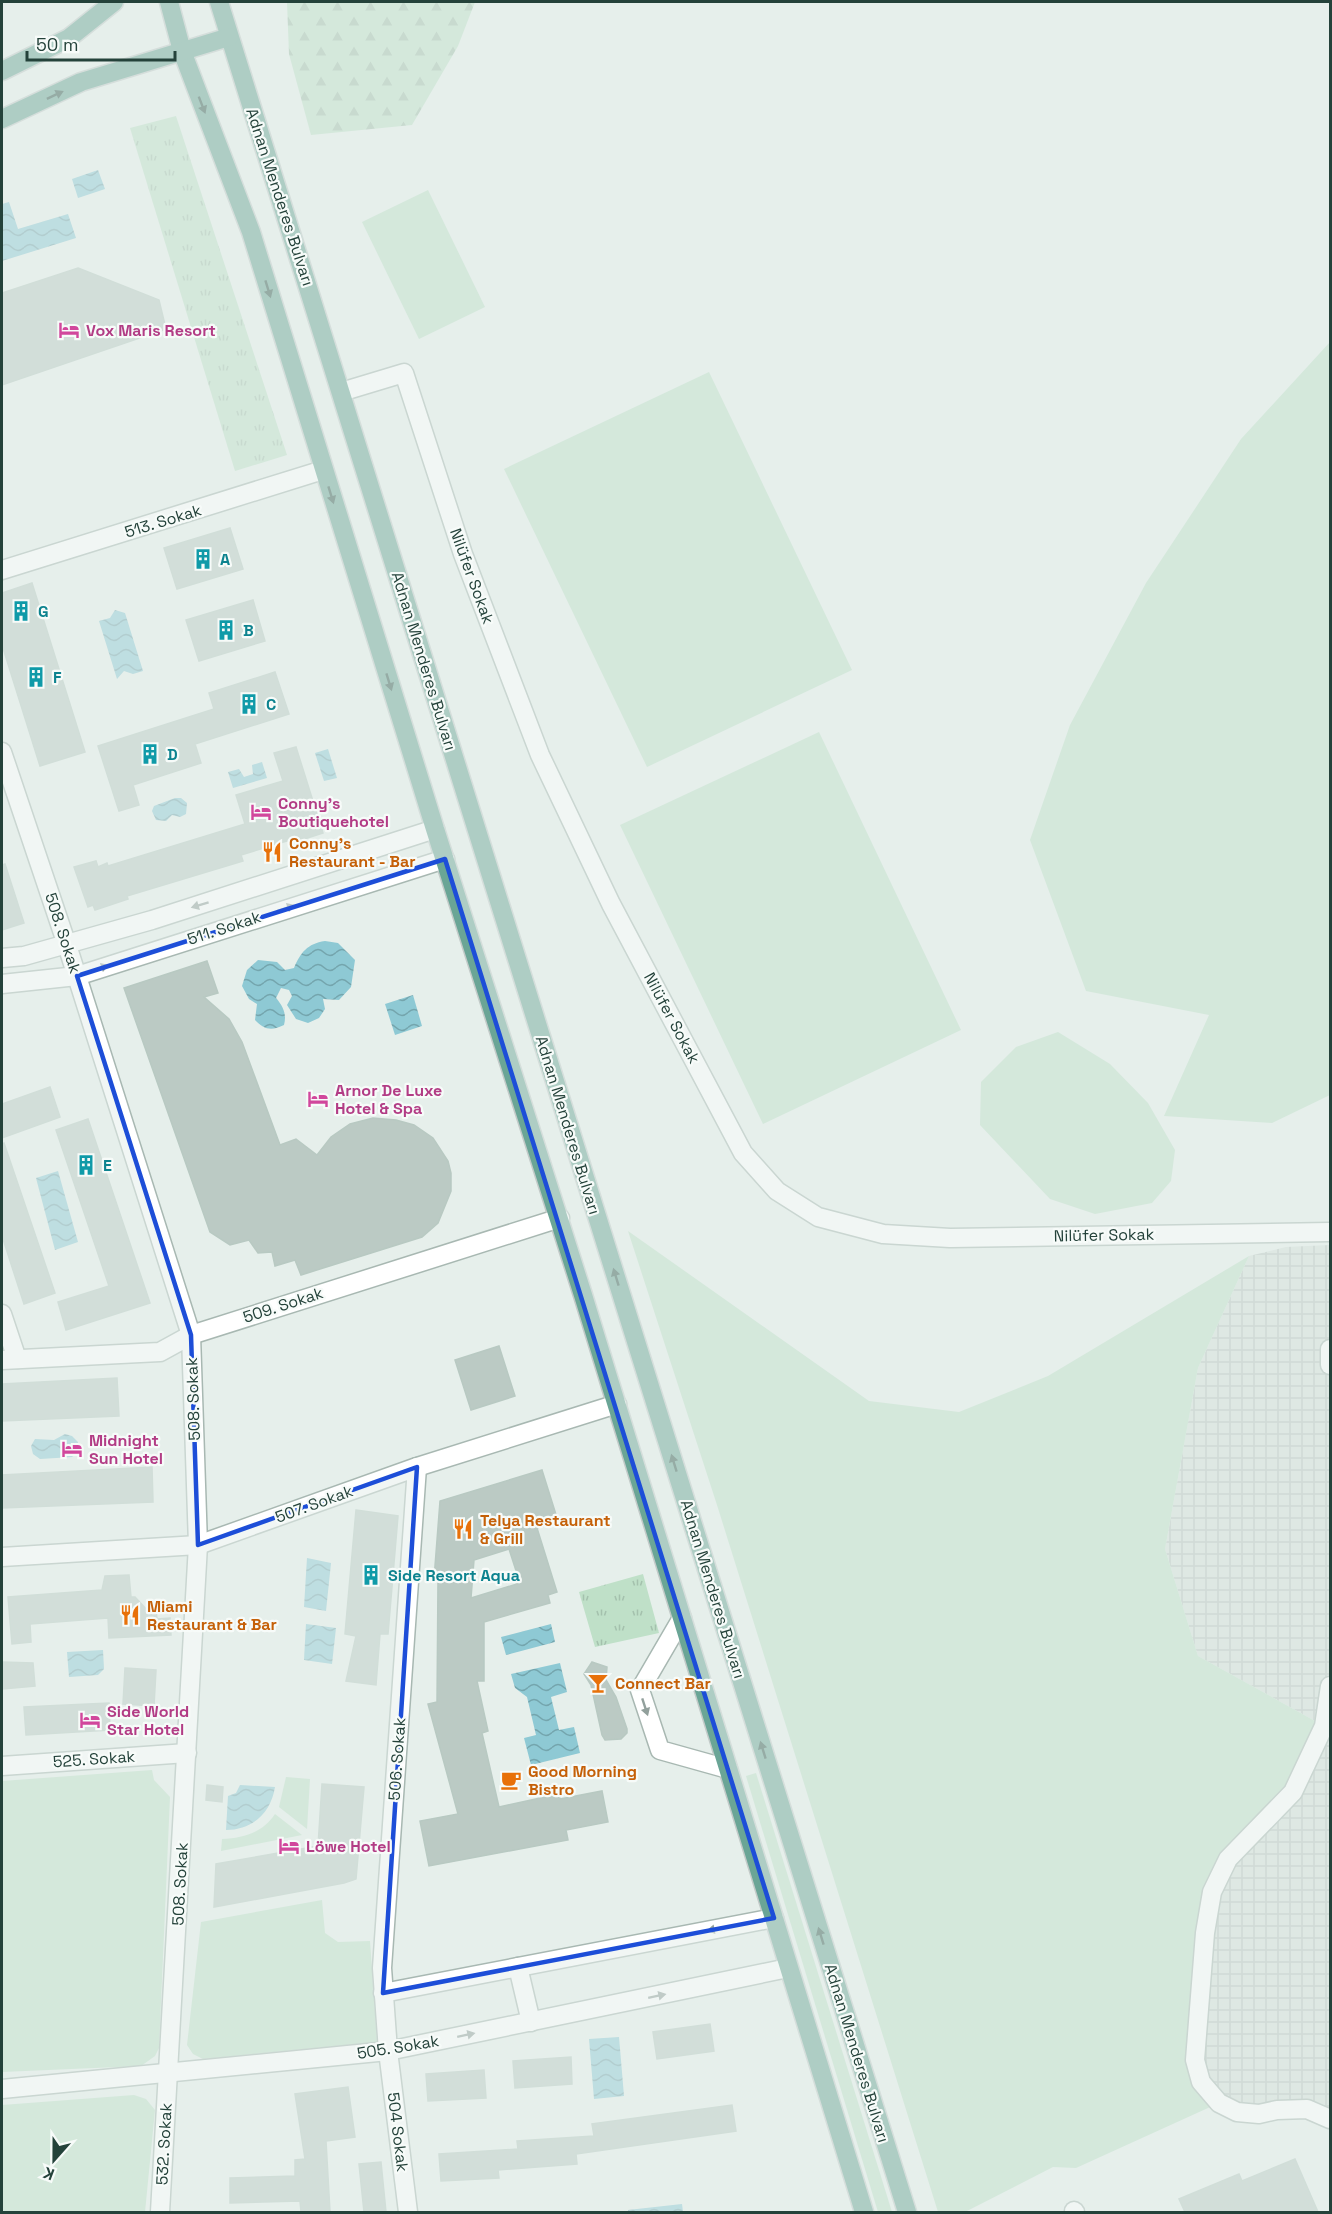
<svg xmlns="http://www.w3.org/2000/svg" width="1332" height="2214" font-family="'Space Grotesk',sans-serif">
<defs>
<pattern id="industrial-grid" width="8" height="8" patternUnits="userSpaceOnUse" patternTransform="scale(1.5)"><rect width="8" height="8" fill="#d4dfda"/><path d="M0 4h8M4 0v8" fill="none" stroke="#b6c1bc"/></pattern>
<pattern id="forest-firs" width="22" height="20" patternUnits="userSpaceOnUse" patternTransform="scale(1.5)"><rect width="22" height="20" fill="#bfe0c8"/><path d="M5 1l3.5 6h-7zM16 11l3.5 6h-7z" fill="#a4c1ad"/></pattern>
<pattern id="park-tufts" width="24" height="20" patternUnits="userSpaceOnUse" patternTransform="scale(1.5)"><rect width="24" height="20" fill="#bfe0c8"/><path d="M3 7l-1-3M5 7V3M7 7l1-3M15 17l-1-3M17 17v-4M19 17l1-3" fill="none" stroke="#a4c1ad"/></pattern>
<pattern id="water-waves" width="16" height="10" patternUnits="userSpaceOnUse" patternTransform="scale(1.5)"><rect width="16" height="10" fill="#8ec9d4"/><path d="M0 5q4-4 8 0t8 0" fill="none" stroke="#74a5ad"/></pattern>
</defs>
<rect width="100%" height="100%" fill="#e6efeb"/>
<polygon fill="url(#industrial-grid)" points="1330,1245 1330,2119 1237,2112 1201,2082 1212,1892 1324,1726 1198,1656 1165,1549 1198,1368 1249,1256 1286,1247"/>
<g fill="#bfe0c8">
<polygon points="428,190 485,307 419,339 362,222"/>
<polygon points="1330,342 1330,1095 1272,1123 1164,1116 1209,1015 1086,991 1030,840 1070,725 1146,583 1241,439"/>
<polygon points="709,372 852,670 647,767 504,469"/>
<polygon points="819,732 961,1030 763,1124 620,825"/>
<polygon points="1058,1032 1110,1064 1148,1103 1175,1150 1171,1181 1152,1203 1095,1214 1050,1199 980,1125 981,1082 1016,1047"/>
<polygon points="628,1231 869,1401 959,1412 1048,1376 1249,1256 1198,1368 1165,1549 1198,1656 1324,1726 1310,1759 1212,1892 1195,2060 1219,2103 1076,2168 1053,2167 965,2212 938,2212 717,1505"/>
<polygon points="152,1770 154,1780 170,1797 159,2048 155,2056 141,2066 2,2072 2,1781"/>
<polygon points="756,1773 892,2212 878,2212 746,1776"/>
<polygon points="286,1777 310,1779 307,1829 279,1807"/>
<path d="M275,1814L302,1835L221,1851L222,1839C244,1838 262,1833 275,1814Z"/>
<polygon points="322,1900 325,1933 338,1942 370,1941 377,2042 203,2059 193,2054 187,2045 201,1922"/>
<polygon points="134,2095 146,2099 155,2110 145,2212 2,2212 2,2105"/>
</g>
<polygon fill="url(#forest-firs)" points="287,2 475,2 458,46 412,125 311,135 289,54"/>
<g fill="url(#park-tufts)">
<polygon points="176,116 287,455 235,471 130,128"/>
<polygon points="643,1574 659,1633 595,1647 579,1592"/>
</g>
<g fill="url(#water-waves)">
<polygon points="98,170 105,189 78,198 72,179"/>
<polygon points="9,202 18,229 68,214 76,238 2,261 2,204"/>
<polygon points="115,610 125,613 143,671 133,674 124,671 117,679 99,621 110,618"/>
<polygon points="328,749 337,778 324,781 315,753"/>
<polygon points="262,762 267,778 233,788 228,772 239,769 244,777 253,774 252,765"/>
<polygon points="175,798 181,798 187,803 186,814 180,817 172,815 166,821 156,820 152,811 154,806"/>
<path d="M325,941L338,943L355,960L351,987L339,1000L323,999L325,1009L319,1018L308,1023L296,1019L287,1005L292,996L289,990L281,988L276,998C283,1006 287,1014 284,1025C272,1031 264,1030 255,1020L257,1004L249,999L242,986L247,970L258,960L277,962L285,970L294,968C301,952 307,944 325,941Z"/>
<polygon points="413,995 422,1026 395,1035 385,1004"/>
<polygon points="58,1171 78,1242 55,1250 36,1178"/>
<polygon points="65,1434 72,1436 78,1442 78,1451 72,1457 40,1459 33,1454 31,1446 35,1439 54,1440"/>
<polygon points="307,1558 331,1563 326,1611 304,1607"/>
<polygon points="306,1624 336,1628 332,1664 304,1660"/>
<polygon points="551,1624 555,1642 506,1655 501,1637"/>
<polygon points="103,1650 104,1669 98,1675 69,1677 67,1652"/>
<polygon points="560,1663 567,1692 551,1697 559,1730 574,1727 580,1753 531,1765 524,1738 536,1735 527,1697 515,1688 511,1674"/>
<path d="M240,1785L275,1787C271,1813 252,1830 226,1830L228,1796L236,1793Z"/>
<polygon points="619,2037 624,2096 594,2099 589,2039"/>
<polygon points="682,2204 683,2212 628,2212 628,2210"/>
</g>
<g fill="#bbcac4" stroke="#b8c9c2" stroke-width="1.5" fill-rule="evenodd">
<polygon points="78,268 159,300 166,329 2,385 2,293"/>
<polygon points="230,528 243,569 177,589 164,548"/>
<polygon points="32,583 85,752 40,766 2,645 2,593"/>
<polygon points="253,600 265,641 199,661 186,620"/>
<polygon points="275,672 289,714 195,744 201,763 133,785 139,805 119,811 98,746 214,709 209,693"/>
<polygon points="296,747 323,833 301,840 300,837 241,855 243,861 127,896 128,899 95,910 93,905 88,907 74,867 96,861 98,867 107,863 108,866 245,824 236,795 283,781 274,753"/>
<polygon points="5,864 24,923 2,930 2,865"/>
<polygon points="207,961 218,993 204,997 229,1019 242,1042 280,1145 296,1139 317,1155 331,1137 350,1124 373,1118 396,1120 414,1125 433,1138 448,1161 451,1173 451,1191 438,1223 422,1237 301,1275 295,1260 275,1266 272,1252 258,1253 249,1240 230,1245 210,1232 124,988"/>
<polygon points="50,1087 60,1117 2,1138 2,1104"/>
<polygon points="88,1119 150,1303 66,1330 58,1302 109,1286 56,1130"/>
<polygon points="4,1143 55,1293 24,1304 2,1236 2,1144"/>
<polygon points="499,1346 515,1396 471,1410 455,1360"/>
<polygon points="117,1378 119,1416 2,1421 2,1384"/>
<polygon points="152,1467 153,1502 2,1508 2,1475"/>
<path d="M542,1470L558,1521L537,1528L557,1592L548,1595L550,1603L484,1622V1681H477L488,1731L482,1733L499,1807L559,1794L560,1799L602,1791L608,1822L566,1830L568,1840L429,1866L420,1821L458,1814L428,1704L437,1702L438,1579H434L440,1501ZM509,1549L520,1583L471,1598L474,1560Z"/>
<polygon points="356,1510 398,1516 388,1634 380,1634 376,1685 346,1681 356,1636 345,1634"/>
<polygon points="129,1575 131,1597 135,1597 148,1611 156,1611 157,1619 170,1618 171,1635 109,1638 108,1618 30,1624 31,1642 12,1644 8,1597 102,1590 105,1576"/>
<polygon points="2,1662 33,1663 35,1686 3,1689"/>
<polygon points="592,1662 607,1667 606,1680 616,1697 627,1729 627,1733 621,1739 605,1740 602,1735 591,1685 584,1674"/>
<polygon points="125,1668 156,1670 154,1706 123,1704"/>
<polygon points="109,1703 110,1730 26,1735 24,1707"/>
<polygon points="322,1784 364,1787 356,1879 344,1883 214,1907 216,1864 318,1846"/>
<polygon points="207,1785 223,1787 222,1802 206,1800"/>
<polygon points="710,2024 714,2051 657,2059 653,2032"/>
<polygon points="571,2057 572,2084 515,2088 513,2061"/>
<polygon points="484,2070 486,2098 428,2101 426,2074"/>
<polygon points="348,2087 355,2137 326,2141 330,2212 301,2212 300,2201 230,2203 230,2178 295,2176 295,2160 305,2159 295,2094"/>
<polygon points="732,2105 736,2131 576,2154 577,2164 498,2170 499,2178 441,2181 439,2154 518,2149 517,2141 594,2136 592,2124"/>
<polygon points="1295,2159 1318,2212 1185,2212 1179,2199 1239,2174 1242,2181"/>
<polygon points="381,2162 386,2212 364,2212 359,2164"/>
</g>
<g fill="none" stroke-linecap="round" stroke-linejoin="round">
<g stroke="#a8b8b2" stroke-width="21">
<g id="minor">
<polyline points="341,392 404,373 463,554 540,755 611,904 743,1153 777,1191 818,1217 883,1234 950,1238 1330,1232"/>
<polyline points="2,570 323,470"/>
<polyline points="2,752 67,945 191,1335 198,1545 160,2212"/>
<polyline points="2,958 24,956 152,920 435,829"/>
<polyline points="2,984 77,976 445,859"/>
<polyline points="2,1314 17,1359"/>
<polyline points="1330,1349 1330,1365"/>
<polyline points="2,1360 160,1352 191,1335 560,1218"/>
<polyline points="2,1557 198,1545 417,1467 617,1404"/>
<polyline points="682,1618 640,1690 660,1750 728,1769"/>
<polyline points="1330,1686 1324,1726 1293,1792 1228,1859 1212,1892 1205,1933 1195,2060 1201,2082 1219,2103 1237,2112 1259,2114 1277,2110 1307,2109 1330,2119"/>
<polyline points="2,1766 187,1753"/>
<polyline points="518,1967 531,2022"/>
<polyline points="383,1993 774,1918"/>
<polyline points="2,2089 388,2051 788,1968"/>
<polyline points="1074,2211 1075,2212"/>
<polyline points="408,2212 388,2051 382,1968 417,1467"/>
</g>
</g>
<g stroke="#c2cac8" stroke-width="21">
<g id="major">
<polyline points="169,2 182,51 251,232 435,829 583,1295 864,2212"/>
<polyline points="219,2 907,2212"/>
<polyline points="2,71 69,38 114,2"/>
<polyline points="2,119 81,82 229,37"/>
</g>
</g>
<use href="#minor" stroke="#fff" stroke-width="18"/>
<use href="#major" stroke="#6aa596" stroke-width="18"/>
</g>
<defs><path id="oneway-solid" d="M-6-.8H1V-3.2L6.5 0L1 3.2V.8H-6Z" transform="scale(1.5)"/></defs>
<g fill="#365b51">
<use href="#oneway-solid" transform="translate(55 95) rotate(-25)"/>
<use href="#oneway-solid" transform="translate(202 105) rotate(69)"/>
<use href="#oneway-solid" transform="translate(268 289) rotate(73)"/>
<use href="#oneway-solid" transform="translate(331 495) rotate(73)"/>
<use href="#oneway-solid" transform="translate(389 682) rotate(73)"/>
<use href="#oneway-solid" transform="translate(616 1277) rotate(-107)"/>
<use href="#oneway-solid" transform="translate(674 1463) rotate(-107)"/>
<use href="#oneway-solid" transform="translate(763 1750) rotate(-107)"/>
<use href="#oneway-solid" transform="translate(821 1936) rotate(-107)"/>
</g>
<g fill="#92a09c">
<use href="#oneway-solid" transform="translate(200 905) rotate(163)"/>
<use href="#oneway-solid" transform="translate(286 908) rotate(-18)"/>
<use href="#oneway-solid" transform="translate(100 968) rotate(-18)"/>
<use href="#oneway-solid" transform="translate(645 1707) rotate(72)"/>
<use href="#oneway-solid" transform="translate(716 1929) rotate(169)"/>
<use href="#oneway-solid" transform="translate(657 1996) rotate(-12)"/>
<use href="#oneway-solid" transform="translate(466 2035) rotate(-12)"/>
</g>
<path d="M0 0H1332V2214H0ZM445,859L774,1918L383,1993L417,1467L198,1545L191,1335L77,976Z" fill="#e6efeb" fill-opacity=".55" fill-rule="evenodd"/>
<path fill="none" stroke="#1d4ed8" stroke-width="4.5" stroke-linejoin="round" d="M445,859L774,1918L383,1993L417,1467L198,1545L191,1335L77,976Z"/>
<defs>
<g id="hotel-bare" transform="scale(1.62)"><path d="M-6-4.5h1.5V1H6V5H4.5V3h-9V5H-6ZM-4 0a1.8 1.8 0 1 1 3.6 0ZM.5 0V-2.5h3Q6-2.5 6 0Z" fill="#d1479c" stroke="#f7fbf9" stroke-width="2.5" paint-order="stroke"/></g>
<g id="building-bare" transform="scale(1.62)"><path d="M-4-6H4V6H1V3H-1V6H-4ZM-2.5-4.3h1.7v1.8h-1.7ZM.8-4.3h1.7v1.8H.8ZM-2.5-1h1.7V.8h-1.7ZM.8-1h1.7V.8H.8Z" fill="#0f9aa8" stroke="#f7fbf9" stroke-width="2.5" paint-order="stroke"/></g>
<g id="restaurant-bare" transform="scale(1.62)"><path d="M-5-6h1v4h1v-4h1v4h1v-4h1v5L-1.5 .5V6h-2V.5L-5-1ZM5-6V6H3V1.5H1.5Q1.5-4 5-6Z" fill="#e8710a" stroke="#f7fbf9" stroke-width="2.5" paint-order="stroke"/></g>
<g id="bar-bare" transform="scale(1.62)"><path d="M-6-5H6L.8 .8V4.5H3.5V6h-7V4.5H-.8V.8Z" fill="#e8710a" stroke="#f7fbf9" stroke-width="2.5" paint-order="stroke"/></g>
<g id="cafe-bare" transform="scale(1.62)"><path d="M-5.5-4.5H6V0H3Q3 3.5 0 3.5H-2.5Q-5.5 3.5-5.5 0ZM3-3.2v2h1.7v-2ZM-6 4.5H4V6H-6Z" fill="#e8710a" stroke="#f7fbf9" stroke-width="2.5" paint-order="stroke"/></g>
</defs>
<g fill-rule="evenodd">
<use href="#hotel-bare" x="69" y="330"/>
<use href="#building-bare" x="203" y="559"/>
<use href="#building-bare" x="21" y="611"/>
<use href="#building-bare" x="226" y="630"/>
<use href="#building-bare" x="36" y="677"/>
<use href="#building-bare" x="249" y="704"/>
<use href="#building-bare" x="150" y="754"/>
<use href="#hotel-bare" x="261" y="812"/>
<use href="#restaurant-bare" x="272" y="852"/>
<use href="#hotel-bare" x="318" y="1099"/>
<use href="#building-bare" x="86" y="1165"/>
<use href="#hotel-bare" x="72" y="1449"/>
<use href="#restaurant-bare" x="463" y="1529"/>
<use href="#building-bare" x="371" y="1575"/>
<use href="#restaurant-bare" x="130" y="1615"/>
<use href="#bar-bare" x="598" y="1683"/>
<use href="#hotel-bare" x="90" y="1720"/>
<use href="#cafe-bare" x="511" y="1780"/>
<use href="#hotel-bare" x="289" y="1846"/>
</g>
<g text-anchor="middle" dominant-baseline="central" stroke-width="4.5" stroke-linejoin="round" paint-order="stroke">
<g font-size="16" fill="#24423a" stroke="#f7fbf9">
<text transform="translate(280 197) rotate(72)">Adnan Menderes Bulvarı</text>
<text transform="translate(163 521) rotate(-17)">513. Sokak</text>
<text transform="translate(472 576) rotate(70)">Nilüfer Sokak</text>
<text transform="translate(424 661) rotate(73)">Adnan Menderes Bulvarı</text>
<text transform="translate(224 928) rotate(-18)">511. Sokak</text>
<text transform="translate(63 933) rotate(72)">508. Sokak</text>
<text transform="translate(672 1018) rotate(62)">Nilüfer Sokak</text>
<text transform="translate(568 1125) rotate(73)">Adnan Menderes Bulvarı</text>
<text transform="translate(1104 1235) rotate(-1)">Nilüfer Sokak</text>
<text transform="translate(283 1305) rotate(-18)">509. Sokak</text>
<text transform="translate(193 1399) rotate(-92)">508. Sokak</text>
<text transform="translate(314 1504) rotate(-20)">507. Sokak</text>
<text transform="translate(713 1589) rotate(73)">Adnan Menderes Bulvarı</text>
<text transform="translate(94 1759) rotate(-4)">525. Sokak</text>
<text transform="translate(397 1759) rotate(-86)">506. Sokak</text>
<text transform="translate(180 1884) rotate(-87)">508. Sokak</text>
<text transform="translate(398 2047) rotate(-9)">505. Sokak</text>
<text transform="translate(857 2053) rotate(73)">Adnan Menderes Bulvarı</text>
<text transform="translate(398 2132) rotate(83)">504 Sokak</text>
<text transform="translate(164 2144) rotate(-87)">532. Sokak</text>
</g>
<g font-size="16" font-weight="bold" fill="#b23c85" stroke="#f7fbf9" text-anchor="start">
<text x="86" y="330">Vox Maris Resort</text>
<text x="278" y="803">Conny's<tspan x="278" dy="18">Boutiquehotel</tspan></text>
<text x="335" y="1090">Arnor De Luxe<tspan x="335" dy="18">Hotel &amp; Spa</tspan></text>
<text x="89" y="1440">Midnight<tspan x="89" dy="18">Sun Hotel</tspan></text>
<text x="107" y="1711">Side World<tspan x="107" dy="18">Star Hotel</tspan></text>
<text x="306" y="1846">Löwe Hotel</text>
</g>
<g font-size="16" font-weight="bold" fill="#0d838f" stroke="#f7fbf9" text-anchor="start">
<text x="220" y="559">A</text>
<text x="38" y="611">G</text>
<text x="243" y="630">B</text>
<text x="53" y="677">F</text>
<text x="266" y="704">C</text>
<text x="167" y="754">D</text>
<text x="103" y="1165">E</text>
<text x="388" y="1575">Side Resort Aqua</text>
</g>
<g font-size="16" font-weight="bold" fill="#c56008" stroke="#f7fbf9" text-anchor="start">
<text x="289" y="843">Conny's<tspan x="289" dy="18">Restaurant - Bar</tspan></text>
<text x="480" y="1520">Telya Restaurant<tspan x="480" dy="18">&amp; Grill</tspan></text>
<text x="147" y="1606">Miami<tspan x="147" dy="18">Restaurant &amp; Bar</tspan></text>
<text x="615" y="1683">Connect Bar</text>
<text x="528" y="1771">Good Morning<tspan x="528" dy="18">Bistro</tspan></text>
</g>
</g>
<rect width="1332" height="2214" fill="none" stroke="#24423a" stroke-width="6"/>
<g transform="translate(54 2160) rotate(201)" stroke="#f7fbf9" stroke-width="4.5" paint-order="stroke">
<path d="M0-4.5L10 22L0 15L-10 22Z" fill="#24423a"/>
<text y="-9" font-size="16" font-weight="bold" text-anchor="middle" fill="#24423a">K</text>
</g>
<path d="M27 51v9h148v-9" fill="none" stroke="#24423a" stroke-width="3"/>
<text x="36" y="51" font-size="18" fill="#24423a" stroke="#f7fbf9" stroke-width="4.5" paint-order="stroke">50 m</text>
</svg>
